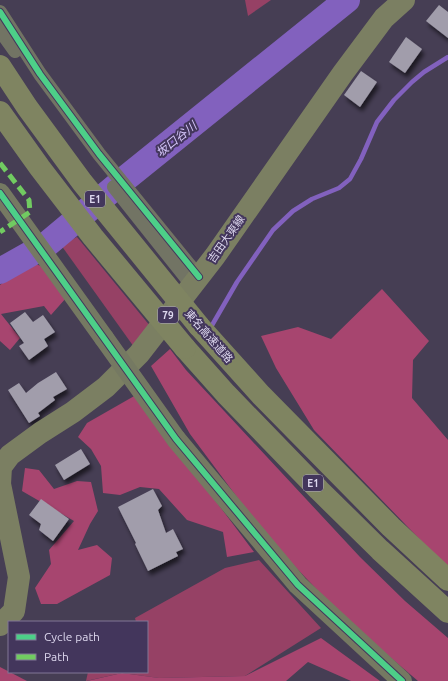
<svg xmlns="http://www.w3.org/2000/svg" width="448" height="681" font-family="Ubuntu,'Noto Sans JP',sans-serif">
<defs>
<filter id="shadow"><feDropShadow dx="2.5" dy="4.5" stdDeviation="2" flood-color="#0009"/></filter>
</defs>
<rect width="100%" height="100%" fill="#463e54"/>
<g fill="#964165">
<polygon points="245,0 271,0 248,16"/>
<polygon points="77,237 155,332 134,347 61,245"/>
<polygon points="259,560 321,628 245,676 159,678 122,673 86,681 88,672 147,672 147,622 136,622 135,618 225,568"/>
</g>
<g fill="#a7456f">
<polygon points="26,262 42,266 66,298 51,315 44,306 1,314 20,338 10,350 0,341 0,285"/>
<polygon points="382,289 429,341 413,360 412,398 448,440 448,566 433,553 314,430 276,368 261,336 298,327 331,339"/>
<polygon points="170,349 186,370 360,557 405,601 448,638 448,681 418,681 342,616 266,536 190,434 151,366"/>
<polygon points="136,395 254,552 227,557 223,532 187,520 159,489 140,487 120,495 103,493 101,466 91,449 78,437 87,423"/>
<polygon points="25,468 39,470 54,489 77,481 91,482 98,511 90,524 78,550 97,545 112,558 110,575 57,604 41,604 35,588 51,564 49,550 74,521 22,491"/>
<polygon points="321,638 380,681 351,681 308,662 286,681 87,681 122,673 159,678 245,676"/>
<polygon points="0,667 27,681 0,681"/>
</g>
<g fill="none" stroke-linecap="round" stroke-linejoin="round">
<polyline stroke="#8261be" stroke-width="4.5" points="211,327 237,282 273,230 293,211 312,199 339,188 350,179 361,159 377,122 394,100 412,82 424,72 448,57"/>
<polyline stroke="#8261be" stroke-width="26" points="0,271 46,245 126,178 347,0"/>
</g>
<g fill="#a19dab" filter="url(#shadow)">
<polygon points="439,5 448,12 448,38 426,21"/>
<polygon points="406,37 422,49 405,73 389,62"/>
<polygon points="361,71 377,82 360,107 344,95"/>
<polygon points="25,312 33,322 43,315 55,332 44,339 48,346 29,360 19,346 24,343 10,323"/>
<polygon points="56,372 67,389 53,397 55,400 38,413 40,416 29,423 8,390 19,383 26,393 38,383"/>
<polygon points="81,449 90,464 64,480 55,465"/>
<polygon points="153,489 162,506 158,510 166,533 173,529 183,549 176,552 178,556 148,571 135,544 136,543 118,507"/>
<polygon points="41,499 69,519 53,541 39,530 41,524 29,515"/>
</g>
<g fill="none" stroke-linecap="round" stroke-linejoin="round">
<g stroke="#727464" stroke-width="14">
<polyline points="0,12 40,74 99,154 199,277"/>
<polyline points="0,30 15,51"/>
<polyline points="114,187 192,285"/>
</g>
<g stroke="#757962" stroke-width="20">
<polyline points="0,193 104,338"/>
<polyline points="176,439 298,585 402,681"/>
</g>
<polyline stroke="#7b7f62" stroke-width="22" points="0,625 14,611 19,577 0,484 1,467 10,455 40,433 73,412 106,387 139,354 215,256 343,73 384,18 404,0"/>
<g stroke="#7f8461" stroke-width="22">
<polyline points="199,326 261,395 391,527 448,580"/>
<polyline points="185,348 226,394 319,490 380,550 448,612"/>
</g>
<polyline stroke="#757962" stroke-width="20" points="104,338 176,439"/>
<g stroke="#7f8461" stroke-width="22">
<polyline points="0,66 27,107 82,182 199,326"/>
<polyline points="0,112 40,168 93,237 185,348"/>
</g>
<polyline stroke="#71cb61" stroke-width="5" stroke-dasharray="10 5" stroke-linecap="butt" points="0,163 29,200 30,212 0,232"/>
<g stroke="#43365c" stroke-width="8">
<g id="cycleway">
<polyline points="0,12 40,74 99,154 199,277"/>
<polyline points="0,193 176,439 298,585 402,681"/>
</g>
</g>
<use href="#cycleway" stroke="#4dcf88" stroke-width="6"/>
</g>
<g text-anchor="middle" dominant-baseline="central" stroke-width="4" stroke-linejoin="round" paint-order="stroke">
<g fill="#43365c" stroke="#afa7c2" stroke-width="1">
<rect x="85" y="191" width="20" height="16" rx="3"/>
<rect x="158" y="307" width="20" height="16" rx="3"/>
<rect x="303" y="475" width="20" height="16" rx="3"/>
</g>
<g font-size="10" font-weight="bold" fill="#ddd7ee">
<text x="95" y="199">E1</text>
<text x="168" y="315">79</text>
<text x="313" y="483">E1</text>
</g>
<g font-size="11" fill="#ddd7ee" stroke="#43365c">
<text transform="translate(226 239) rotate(-55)">吉田大東線</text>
<text transform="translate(209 336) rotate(49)">東名高速道路</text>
</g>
<g font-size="12" font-style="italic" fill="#d8c9fd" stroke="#43365c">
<text transform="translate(176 139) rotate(-39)">坂口谷川</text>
</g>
</g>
<rect x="8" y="621" width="140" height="52" fill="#43365c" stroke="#817696"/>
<rect x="16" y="634" width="20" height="6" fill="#4dcf88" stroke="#817696"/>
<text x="44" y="641" font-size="12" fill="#ddd7ee">Cycle path</text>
<rect x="16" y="654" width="20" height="6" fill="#71cb61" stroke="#817696"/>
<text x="44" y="661" font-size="12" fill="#ddd7ee">Path</text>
</svg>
